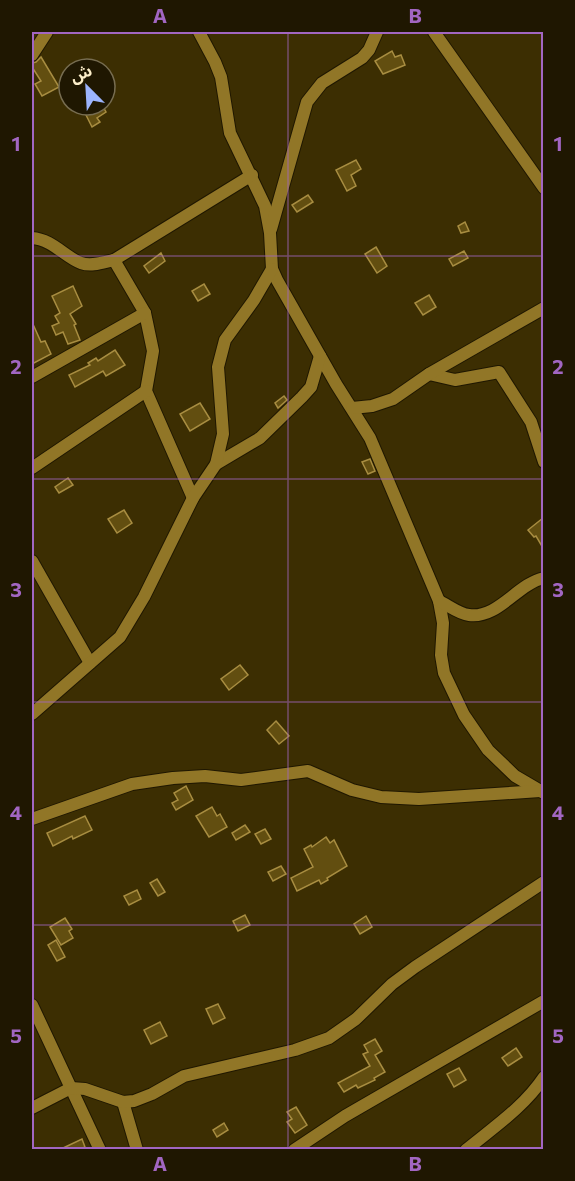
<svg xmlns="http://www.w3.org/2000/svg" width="575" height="1181" font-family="Commissioner,'Noto Sans Arabic',sans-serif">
<rect width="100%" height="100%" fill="#3c2e02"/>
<g fill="#624e10" stroke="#a88d41" stroke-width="1.5">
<polygon points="392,51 395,57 401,55 405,65 383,74 375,61"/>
<polygon points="41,57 59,87 42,96 35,84 41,81 32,67 32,63 36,62"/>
<polygon points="81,105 102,105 106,112 97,118 100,122 92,127"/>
<polygon points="356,160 361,169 351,175 356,186 347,191 336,170"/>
<polygon points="308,195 313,202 297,212 292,205"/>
<polygon points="465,222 469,231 461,233 458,226"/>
<polygon points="376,247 387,266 377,273 365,254"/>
<polygon points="464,251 468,258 453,266 449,259"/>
<polygon points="161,253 165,261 149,273 144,266"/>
<polygon points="204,284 210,294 198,301 192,291"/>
<polygon points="73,286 82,306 70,314 76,324 74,325 80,340 68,344 63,332 56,335 52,326 59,323 55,316 60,313 52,296"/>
<polygon points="429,295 436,307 423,315 415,303"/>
<polygon points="32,322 41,342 45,341 51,354 32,364"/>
<polygon points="115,350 125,365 106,376 103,371 75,387 69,375 90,365 88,363 96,358 98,361"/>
<polygon points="284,396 287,400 278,408 275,403"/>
<polygon points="200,403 210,419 190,431 180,414"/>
<polygon points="370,459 375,471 368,474 362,462"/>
<polygon points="68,478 73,485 59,493 55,487"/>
<polygon points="124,510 132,523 117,533 108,519"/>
<polygon points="543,518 543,548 536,536 534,537 528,530"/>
<polygon points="240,665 248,675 229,690 221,679"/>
<polygon points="276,721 289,736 279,744 267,730"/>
<polygon points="186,786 193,800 176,810 172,803 178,800 174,793"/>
<polygon points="212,807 217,816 220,814 227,827 209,837 196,816"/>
<polygon points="85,816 92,830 73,839 72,836 53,846 47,833"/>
<polygon points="245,825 250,832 236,840 232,833"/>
<polygon points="265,829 271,839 261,844 255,834"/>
<polygon points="326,837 330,843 334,840 347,866 327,878 328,880 321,884 319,880 297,891 291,878 313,867 304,849 311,845 312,847"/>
<polygon points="281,866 286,874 273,881 268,872"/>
<polygon points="157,879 165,892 158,896 150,883"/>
<polygon points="137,890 141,899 129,905 124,896"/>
<polygon points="245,915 250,925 238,931 233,921"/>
<polygon points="366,916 372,927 360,934 354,924"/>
<polygon points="65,918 72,929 69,931 73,938 61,945 50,927"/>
<polygon points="56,940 65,957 57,961 48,945"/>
<polygon points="218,1004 225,1018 213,1024 206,1009"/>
<polygon points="160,1022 167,1036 151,1044 144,1030"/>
<polygon points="375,1039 382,1051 375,1055 385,1072 374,1078 375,1080 358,1088 356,1085 344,1092 338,1083 370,1066 363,1054 368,1052 364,1045"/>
<polygon points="516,1048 522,1057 508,1066 502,1058"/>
<polygon points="459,1068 466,1080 454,1087 447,1074"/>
<polygon points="296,1107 307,1125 295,1133 287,1122 292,1119 287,1112"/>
<polygon points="224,1123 228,1130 217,1137 213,1130"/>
<polygon points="82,1139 85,1147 80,1149 61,1149"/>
</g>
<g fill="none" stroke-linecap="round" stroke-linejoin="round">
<g stroke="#1f1701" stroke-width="14">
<g id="minor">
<polyline points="199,32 215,62 221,77 230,133 265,206 270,233 272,269 277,280 336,384 370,438 439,601 443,623 441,655 444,673 464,715 488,750 515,776 544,793"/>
<polyline points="434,32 544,188"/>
<polyline points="32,55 47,32"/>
<polyline points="271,229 307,102 322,83 362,58 369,50 377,32"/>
<path d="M32,238C52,239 66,258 81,263C92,267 104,262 114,260L252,175"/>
<polyline points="114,260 145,313 153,351 146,391 193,498"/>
<polyline points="429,374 455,380 499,372 531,422 544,462"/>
<polyline points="32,377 145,313"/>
<polyline points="352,408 372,406 393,399 429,374 544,308"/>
<polyline points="216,464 260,438 302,397 311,387 320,356"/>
<polyline points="32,468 146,391"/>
<polyline points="32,561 90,663"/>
<path d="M439,601C448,605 459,614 469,615C498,619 517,584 544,578"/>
<polyline points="32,714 120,637 144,597 193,498 216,464 223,434 218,367 225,340 254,300 272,269"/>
<polyline points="32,819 132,784 173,778 205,776 241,780 308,771 352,790 381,797 419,799 540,791"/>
<polyline points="32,1005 100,1150"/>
<polyline points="123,1102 137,1150"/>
<polyline points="32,1108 71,1088 85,1089 123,1102 134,1101 152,1094 184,1076 295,1050 329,1038 356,1019 392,984 415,967 544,882"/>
<polyline points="294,1150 345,1116 544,1001"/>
<path d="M466,1150C494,1127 524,1107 544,1077"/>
</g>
</g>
<use href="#minor" stroke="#917627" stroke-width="12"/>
</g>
<path fill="none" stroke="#a266c2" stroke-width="1.5" stroke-opacity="0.55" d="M288,32V1150M32,256H544M32,479H544M32,702H544M32,925H544"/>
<rect width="575" height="1181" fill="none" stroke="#1f1701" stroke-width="66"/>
<g transform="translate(87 87) rotate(336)"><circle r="28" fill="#1f1701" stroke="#776d51" stroke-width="1.5"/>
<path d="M0-4.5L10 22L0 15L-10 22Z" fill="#9cb4fd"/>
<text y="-9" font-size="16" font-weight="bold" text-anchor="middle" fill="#fceec9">ش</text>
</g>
<rect x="33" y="33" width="509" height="1115" fill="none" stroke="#a266c2" stroke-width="2"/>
<g font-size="20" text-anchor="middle" font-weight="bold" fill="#a266c2">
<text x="160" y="23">A</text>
<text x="415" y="23">B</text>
<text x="16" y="151">1</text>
<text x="558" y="151">1</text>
<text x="16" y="374">2</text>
<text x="558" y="374">2</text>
<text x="16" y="597">3</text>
<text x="558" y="597">3</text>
<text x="16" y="820">4</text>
<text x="558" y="820">4</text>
<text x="16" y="1043">5</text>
<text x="558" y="1043">5</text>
<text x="160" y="1171">A</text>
<text x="415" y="1171">B</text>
</g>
</svg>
